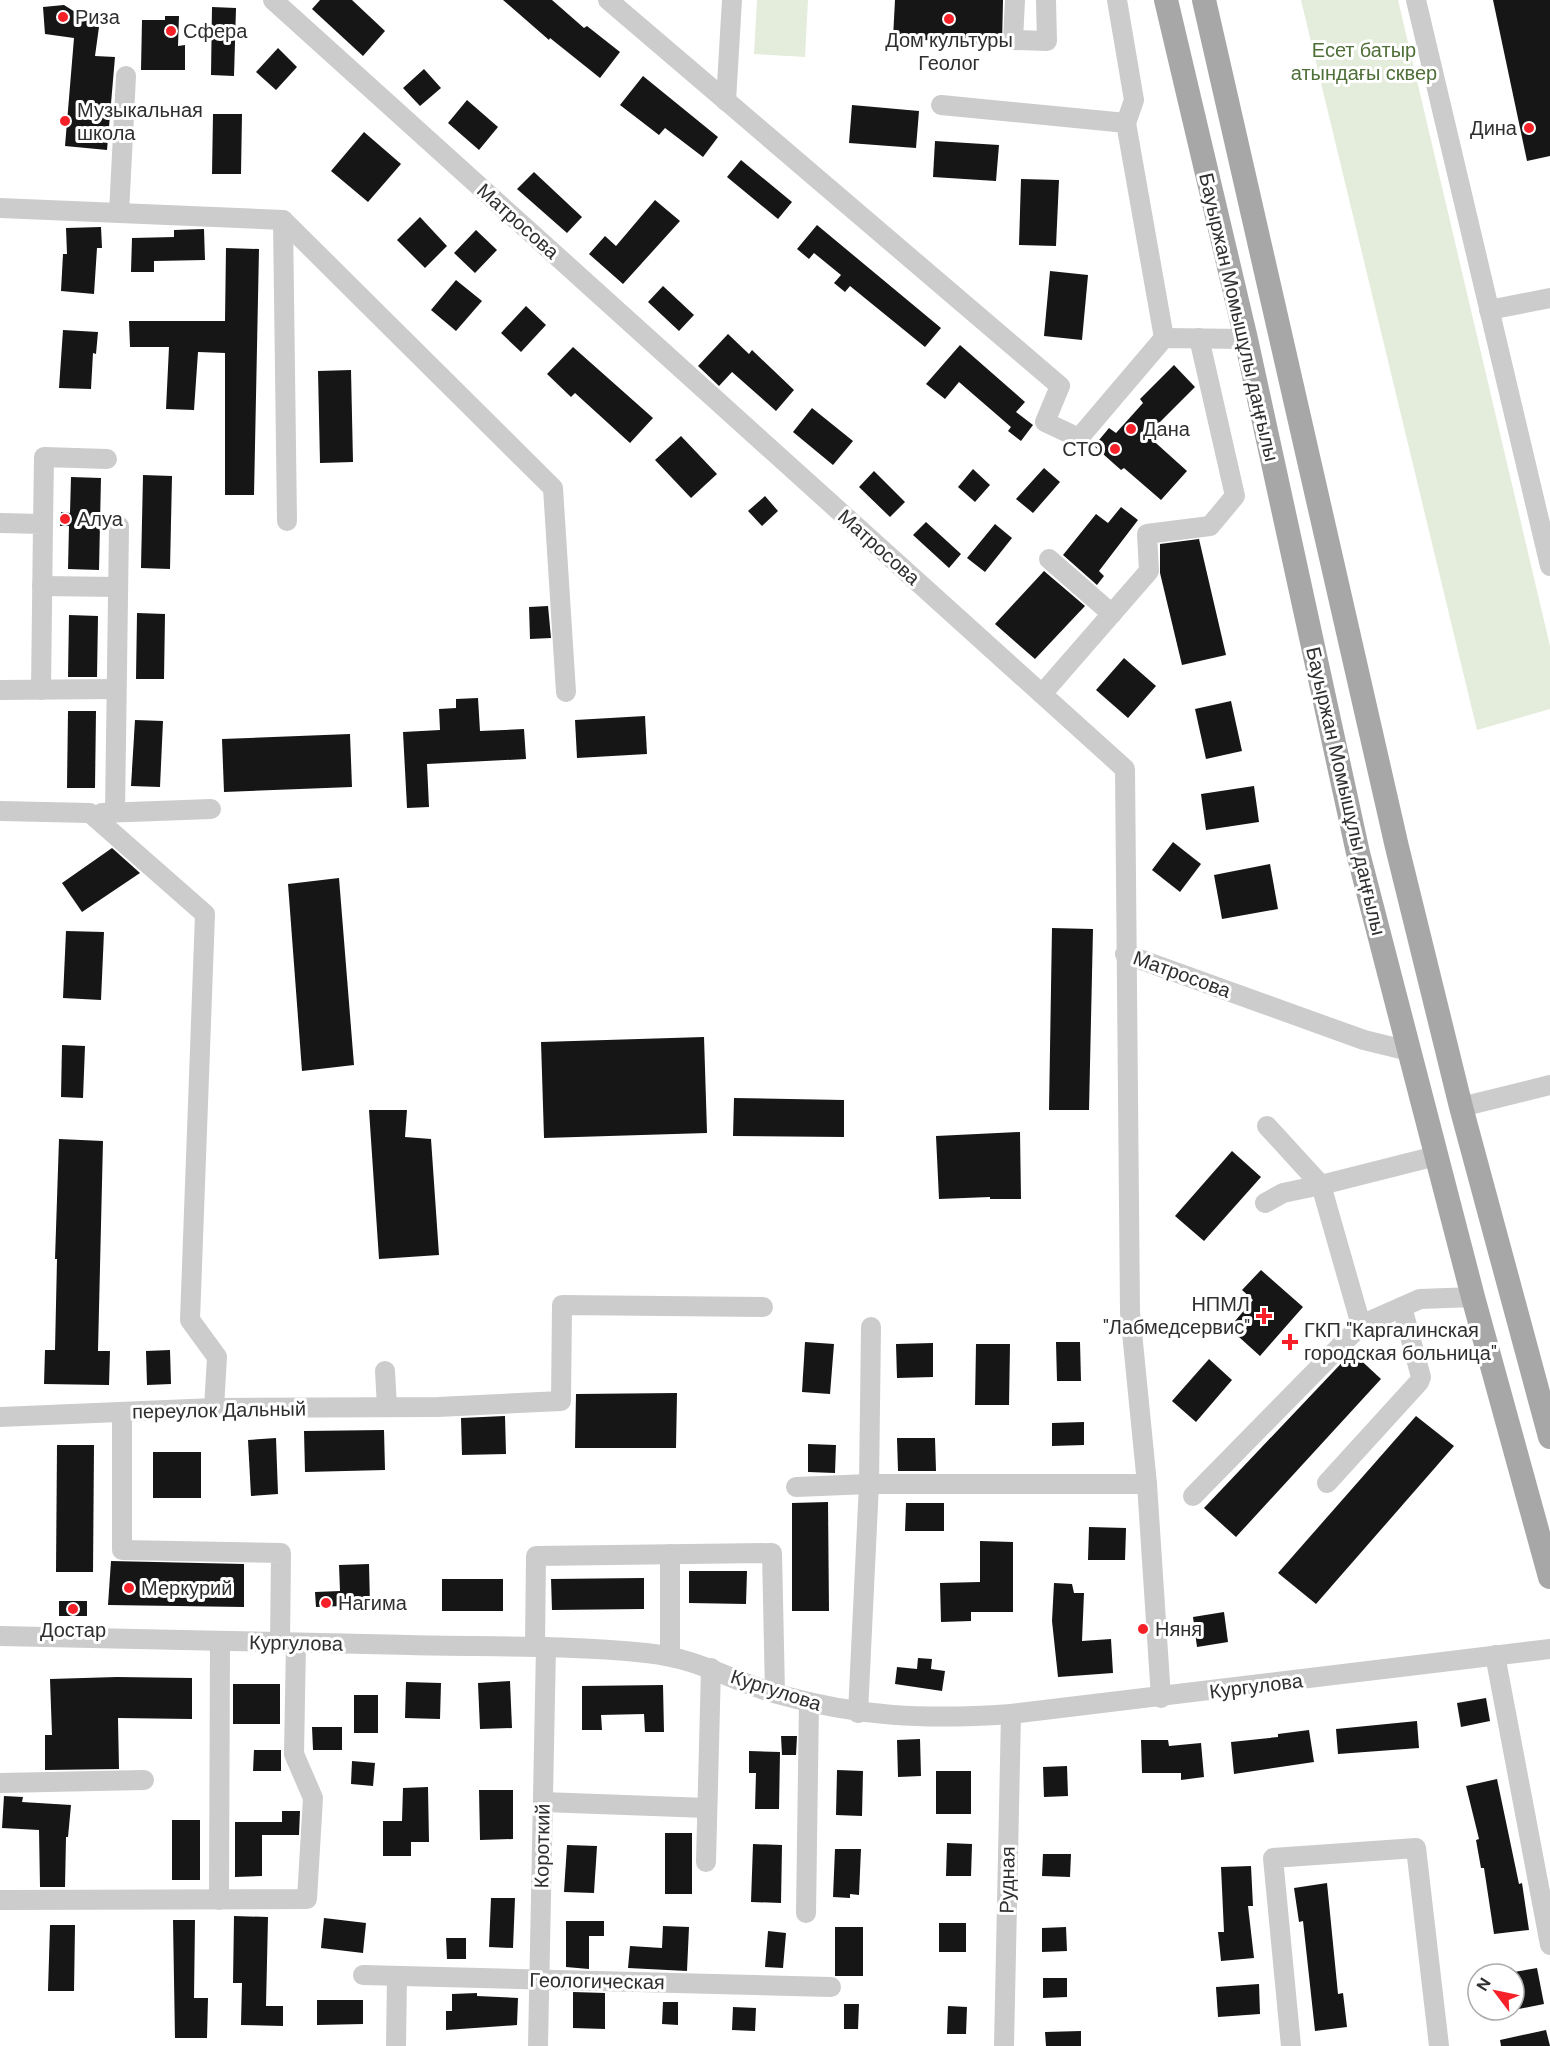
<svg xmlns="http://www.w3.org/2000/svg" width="1550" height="2046" font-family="'DM Sans',sans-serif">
<rect width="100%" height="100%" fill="#fff"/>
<g fill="#e4eddb">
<polygon points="757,0 808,0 805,57 754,54"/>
<polygon points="1301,0 1398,0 1550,646 1550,709 1477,730"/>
</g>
<g fill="#161616">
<polygon points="320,0 352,0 385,31 363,56 312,9"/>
<polygon points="503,0 552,0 584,28 587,26 620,52 600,78 550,38 549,40"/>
<polygon points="895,0 1003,0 1002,45 893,38"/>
<polygon points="1493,0 1550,0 1550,156 1527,161"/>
<polygon points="64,5 99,27 95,56 115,57 107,150 65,146 74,38 45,34 43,7"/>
<polygon points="212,7 236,8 234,76 211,75"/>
<polygon points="165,16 179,16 178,46 185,45 185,70 141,70 142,20 165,20"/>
<polygon points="278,48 297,67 276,90 256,72"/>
<polygon points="424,69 441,88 420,106 403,88"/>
<polygon points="643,76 718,137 703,157 665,128 659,135 620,105"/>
<polygon points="467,100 498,127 479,150 448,123"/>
<polygon points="852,105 919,111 916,148 849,143"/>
<polygon points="213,114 242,114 241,174 212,174"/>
<polygon points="364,132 401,164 368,202 331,171"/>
<polygon points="935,141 999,145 996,181 933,177"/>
<polygon points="741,160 792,202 778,219 727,177"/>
<polygon points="534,172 582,217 567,233 517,189"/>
<polygon points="1021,179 1059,180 1056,246 1019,245"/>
<polygon points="655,200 680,221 623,284 589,254 605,236 616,246"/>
<polygon points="420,217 447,246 425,268 397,240"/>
<polygon points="817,225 941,328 925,347 850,286 845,292 834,283 841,275 814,253 809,259 797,249"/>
<polygon points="101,227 102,248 97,248 94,294 61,291 63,254 67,254 66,228"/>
<polygon points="204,229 205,260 154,261 154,272 131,272 132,238 174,237 174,230"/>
<polygon points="476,230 497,250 475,273 454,253"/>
<polygon points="226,248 259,249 254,495 225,495 225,353 198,352 194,410 166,409 169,347 130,347 129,321 225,321"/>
<polygon points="1050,271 1088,275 1082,340 1044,336"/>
<polygon points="456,280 482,301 456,331 431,310"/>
<polygon points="663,286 694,315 679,331 648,302"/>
<polygon points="526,306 546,325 521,352 501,333"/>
<polygon points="63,330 98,332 96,354 93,353 91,389 59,388"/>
<polygon points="728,334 749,354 752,350 794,390 776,411 732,372 719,386 698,366"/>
<polygon points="960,345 1025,402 1016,412 1033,425 1021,441 1008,431 1011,427 959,382 945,399 926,384"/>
<polygon points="573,347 653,418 630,443 575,393 571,397 547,374"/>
<polygon points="1174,365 1195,387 1147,435 1187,471 1161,500 1124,468 1121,470 1094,446 1109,428 1116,433 1143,403 1140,399"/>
<polygon points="351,370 353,462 320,463 318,371"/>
<polygon points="812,408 853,441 833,465 793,432"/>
<polygon points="681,436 717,474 691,498 655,460"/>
<polygon points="1044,468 1060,482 1033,513 1016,499"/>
<polygon points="973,469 990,485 975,502 958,487"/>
<polygon points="874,471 905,502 890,517 859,487"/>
<polygon points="143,475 172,476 170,569 141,568"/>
<polygon points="71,477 101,478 99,570 68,569 69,526 60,526 61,512 70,513"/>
<polygon points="765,496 778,511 762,526 748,511"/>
<polygon points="1121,507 1138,520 1099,571 1104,576 1097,585 1063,555 1096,514 1108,523"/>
<polygon points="926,522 961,554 949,568 913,535"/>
<polygon points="995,524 1012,538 985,572 967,558"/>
<polygon points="1199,539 1226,655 1182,665 1160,573 1160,544"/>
<polygon points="1044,571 1085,606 1035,659 995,624"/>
<polygon points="548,606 551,638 530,639 529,607"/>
<polygon points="137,613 165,614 164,679 136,679"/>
<polygon points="69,615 98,616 97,677 68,677"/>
<polygon points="1124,658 1156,686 1128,718 1096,690"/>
<polygon points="478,698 480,731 524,729 526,759 427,764 429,807 407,808 403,732 440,730 439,709 456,708 456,699"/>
<polygon points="1231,701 1242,751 1206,759 1195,709"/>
<polygon points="68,711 96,711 95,788 67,788"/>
<polygon points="645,716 647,754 577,758 575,720"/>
<polygon points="135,720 163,721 160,787 131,786"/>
<polygon points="350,734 352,787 224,792 222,739"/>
<polygon points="1254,786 1259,822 1206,830 1201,794"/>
<polygon points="1173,842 1201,864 1180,892 1152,870"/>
<polygon points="112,848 140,873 82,912 62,883"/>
<polygon points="1270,864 1278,909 1222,919 1214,875"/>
<polygon points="339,878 354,1065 302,1071 288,884"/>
<polygon points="1052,928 1093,929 1089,1110 1049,1110"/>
<polygon points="66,931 104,932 101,1000 63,998"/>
<polygon points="704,1037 707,1133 544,1138 541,1042"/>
<polygon points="62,1045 85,1046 83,1098 61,1097"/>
<polygon points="734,1098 844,1100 844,1137 733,1136"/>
<polygon points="369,1110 407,1110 405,1137 431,1139 439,1255 379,1259"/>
<polygon points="1020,1132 1021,1199 990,1199 990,1197 939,1199 936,1136"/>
<polygon points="59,1139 103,1141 98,1351 110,1351 109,1385 44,1384 45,1350 55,1350 57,1259 55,1259"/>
<polygon points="1232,1151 1261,1177 1204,1241 1175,1216"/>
<polygon points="1261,1270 1303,1307 1260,1356 1229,1328 1253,1300 1242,1290"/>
<polygon points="805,1342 834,1344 830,1394 802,1392"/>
<polygon points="1056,1342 1080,1342 1081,1381 1057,1381"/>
<polygon points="933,1343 933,1377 897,1378 896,1344"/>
<polygon points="976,1344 1010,1344 1009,1405 975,1405"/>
<polygon points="170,1350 171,1384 147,1385 146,1351"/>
<polygon points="1352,1352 1381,1379 1236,1537 1204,1508"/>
<polygon points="1209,1359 1232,1380 1196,1422 1172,1401"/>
<polygon points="677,1393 676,1448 575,1448 576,1394"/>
<polygon points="505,1416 506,1454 462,1455 461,1418"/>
<polygon points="1416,1416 1454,1446 1316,1604 1278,1573"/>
<polygon points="1084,1422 1084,1445 1052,1446 1052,1423"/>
<polygon points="384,1430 385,1470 305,1472 304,1431"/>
<polygon points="276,1438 278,1494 251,1496 248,1440"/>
<polygon points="897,1438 935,1438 936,1471 898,1471"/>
<polygon points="808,1444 836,1445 835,1473 808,1472"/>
<polygon points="57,1445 94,1445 93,1572 56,1572"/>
<rect x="153" y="1452" width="48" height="46"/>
<polygon points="828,1502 829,1611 792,1611 792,1503"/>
<polygon points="906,1503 944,1503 944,1531 905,1531"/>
<polygon points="1089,1527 1126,1528 1125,1560 1088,1560"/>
<polygon points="980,1541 1013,1542 1013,1612 971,1612 971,1621 941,1622 940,1583 980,1582"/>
<polygon points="111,1561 244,1564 244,1607 108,1605"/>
<polygon points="369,1564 370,1605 316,1607 315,1592 340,1591 339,1565"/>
<polygon points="689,1571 747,1571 746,1604 689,1603"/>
<polygon points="644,1578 644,1609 552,1610 551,1579"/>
<rect x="442" y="1579" width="61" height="32"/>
<polygon points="1054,1583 1072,1584 1074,1593 1084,1593 1082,1641 1111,1639 1113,1673 1058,1677 1052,1621"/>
<rect x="59" y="1601" width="28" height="15"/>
<polygon points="1224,1612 1228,1642 1197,1647 1193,1617"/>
<polygon points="918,1658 932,1659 931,1669 945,1671 942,1691 895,1684 897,1667 917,1669"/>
<polygon points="117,1677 192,1678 192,1719 118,1718 119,1769 45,1770 45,1735 52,1735 50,1679"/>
<polygon points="510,1681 512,1728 480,1729 478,1683"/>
<polygon points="406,1682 441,1683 440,1719 405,1718"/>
<rect x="233" y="1684" width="47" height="40"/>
<polygon points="663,1685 664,1732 645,1732 644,1714 601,1715 602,1730 582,1730 582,1686"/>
<rect x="354" y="1695" width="24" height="38"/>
<polygon points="1486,1698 1490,1721 1461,1727 1457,1703"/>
<polygon points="1417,1721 1419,1748 1338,1754 1336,1729"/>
<polygon points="312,1727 342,1727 342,1750 313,1750"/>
<polygon points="1309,1730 1314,1762 1234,1774 1231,1742 1278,1737 1278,1734"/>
<polygon points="781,1736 797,1736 796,1755 782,1755"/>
<polygon points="920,1739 921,1776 898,1777 897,1740"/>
<polygon points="1141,1740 1168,1740 1169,1746 1201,1743 1204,1777 1181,1780 1181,1773 1142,1773"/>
<polygon points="254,1750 281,1750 281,1771 253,1771"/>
<polygon points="749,1751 780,1752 779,1809 755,1809 756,1773 749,1773"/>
<polygon points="352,1761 375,1763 373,1786 351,1784"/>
<polygon points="1067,1766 1068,1796 1044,1797 1043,1767"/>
<polygon points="837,1770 863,1771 862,1816 836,1815"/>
<rect x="936" y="1771" width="35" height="43"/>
<polygon points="1497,1779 1519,1884 1522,1883 1529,1930 1494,1934 1484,1868 1481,1868 1476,1840 1479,1839 1466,1786"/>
<polygon points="428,1787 429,1842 411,1842 411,1856 383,1856 383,1821 402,1821 403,1788"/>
<polygon points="479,1790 513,1790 513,1839 480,1840"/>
<polygon points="4,1796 23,1797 22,1802 71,1805 68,1837 66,1837 65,1887 40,1887 39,1830 2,1828"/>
<polygon points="282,1811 300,1811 299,1835 262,1835 262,1876 235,1877 235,1822 282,1822"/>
<rect x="172" y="1820" width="28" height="60"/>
<rect x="665" y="1833" width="27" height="61"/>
<polygon points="947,1843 972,1844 971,1876 946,1876"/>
<polygon points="753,1844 782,1845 781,1903 751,1902"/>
<polygon points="567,1845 597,1846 594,1893 564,1892"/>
<polygon points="835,1849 861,1849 859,1895 850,1894 850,1898 833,1897"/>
<polygon points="1043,1854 1071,1854 1070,1877 1042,1876"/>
<polygon points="1251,1866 1253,1906 1248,1906 1254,1958 1221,1961 1218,1932 1224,1932 1221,1867"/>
<polygon points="1327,1883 1338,1994 1343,1993 1347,2027 1315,2031 1303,1921 1299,1922 1294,1888"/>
<polygon points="491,1898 515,1898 513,1948 489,1947"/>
<polygon points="234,1916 268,1917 266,2006 283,2006 283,2026 241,2025 242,1983 233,1983"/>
<polygon points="324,1918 366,1923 363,1953 321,1948"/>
<polygon points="173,1920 195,1920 194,1998 208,1998 207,2038 175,2038"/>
<polygon points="566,1921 604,1921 604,1936 589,1936 589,1969 566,1967"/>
<rect x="939" y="1923" width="27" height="29"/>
<polygon points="50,1925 75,1925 74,1991 48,1991"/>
<polygon points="663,1926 689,1927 687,1971 628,1968 630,1946 662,1948"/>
<rect x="835" y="1927" width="28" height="49"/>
<polygon points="1066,1927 1067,1951 1042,1952 1042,1928"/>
<polygon points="768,1931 786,1933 783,1968 765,1967"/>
<polygon points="446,1938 466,1938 466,1959 447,1959"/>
<polygon points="1537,1968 1544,2004 1514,2010 1514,1972"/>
<polygon points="1043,1978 1067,1978 1067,1997 1043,1998"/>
<polygon points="1259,1984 1260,2014 1218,2017 1216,1987"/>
<polygon points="573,1992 605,1993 605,2029 573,2028"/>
<polygon points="477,1993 477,1996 518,1998 517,2025 446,2030 446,2011 452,2011 452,1994"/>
<polygon points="317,2000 363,2000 363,2024 317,2025"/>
<polygon points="663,2002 678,2002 678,2025 662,2024"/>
<polygon points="844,2004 859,2004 858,2029 844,2029"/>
<polygon points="948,2006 967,2007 966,2034 947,2034"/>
<polygon points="733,2007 756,2008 755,2031 732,2030"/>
<polygon points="1546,2030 1550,2046 1501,2046 1500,2040"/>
<polygon points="1081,2031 1081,2046 1046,2046 1045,2032"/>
</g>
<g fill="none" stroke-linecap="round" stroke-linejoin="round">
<g stroke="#ccc" stroke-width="20">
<polyline points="273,0 1125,769 1130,1312 1147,1484 1161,1698"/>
<polyline points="608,0 1060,386 1045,422 1079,438 1164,338 1246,339"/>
<polyline points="1015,0 1013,40 1047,41 1046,0"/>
<polyline points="1117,0 1134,100 1126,123"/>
<polyline points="1416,0 1550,566"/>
<polyline points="726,101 732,0"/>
<polyline points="941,105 1126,123 1164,338"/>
<polyline points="0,208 283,220 553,488 566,692"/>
<polyline points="119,213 126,76"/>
<polyline points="283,220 287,521"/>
<polyline points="1489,310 1550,298"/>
<polyline points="0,523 43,524 41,690"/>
<polyline points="43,524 44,457 107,459"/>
<polyline points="1049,559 1112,614"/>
<polyline points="42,586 118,587"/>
<polyline points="0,690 116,689"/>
<polyline points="1042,694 1149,571 1147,534 1210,526 1235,496 1199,338"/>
<polyline points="0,811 90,813 205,914 190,1320 217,1357 214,1408"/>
<polyline points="115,812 119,526"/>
<polyline points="102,813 211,809"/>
<polyline points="1125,954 1364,1040 1409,1051"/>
<polyline points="1461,1107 1550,1085"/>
<polyline points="1267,1126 1321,1185 1436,1156"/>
<polyline points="1265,1203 1283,1193 1321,1185 1361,1325"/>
<polyline points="385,1371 387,1407"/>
<polyline points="122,1412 122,1550 281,1553 280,1642"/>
<polyline points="0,1417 214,1408 438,1407 561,1401 562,1305 763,1307"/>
<polyline points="1327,1483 1419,1382 1421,1377 1402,1307"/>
<polyline points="796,1487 869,1484 1147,1484"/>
<polyline points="1193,1496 1361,1325 1420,1299 1473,1297"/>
<polyline points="670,1554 670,1656"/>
<path d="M0,1636C137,1639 273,1642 410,1645C489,1647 568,1645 646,1653C698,1658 729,1680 777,1694C860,1717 925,1720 1011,1714L1550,1649"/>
<polyline points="535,1646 536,1556 772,1553 775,1693"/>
<polyline points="1495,1655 1550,1945"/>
<polyline points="858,1713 869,1484 871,1327"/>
<polyline points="0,1783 144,1780"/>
<polyline points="543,1802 707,1808"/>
<polyline points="706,1862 711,1668"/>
<polyline points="0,1900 307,1899 313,1798 294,1754 296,1643"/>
<polyline points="219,1900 220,1641"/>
<polyline points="806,1913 809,1702"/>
<polyline points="363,1975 831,1987"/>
<polyline points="396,2046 397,1976"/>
<polyline points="538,2046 546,1647"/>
<polyline points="1004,2046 1011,1714"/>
<polyline points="1291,2046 1273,1858 1416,1848 1439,2046"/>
</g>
<g stroke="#a7a7a7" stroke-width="24">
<polyline points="1166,0 1246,339 1358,853 1473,1297 1550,1577"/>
<polyline points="1204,0 1397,847 1461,1107 1550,1437"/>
</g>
</g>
<g fill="#f62128" stroke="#fff" stroke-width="2">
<circle cx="63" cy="17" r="6"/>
<circle cx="949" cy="19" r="6"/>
<circle cx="171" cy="31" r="6"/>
<circle cx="65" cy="121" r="6"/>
<circle cx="1529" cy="128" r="6"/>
<circle cx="1131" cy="429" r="6"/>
<circle cx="1115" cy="449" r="6"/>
<circle cx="65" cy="519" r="6"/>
<path d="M1261 1307h6v6h6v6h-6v6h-6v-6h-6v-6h6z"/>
<path d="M1287 1333h6v6h6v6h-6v6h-6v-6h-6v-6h6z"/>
<circle cx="129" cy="1588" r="6"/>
<circle cx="326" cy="1603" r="6"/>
<circle cx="73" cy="1609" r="6"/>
<circle cx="1143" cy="1629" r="6"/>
</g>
<g text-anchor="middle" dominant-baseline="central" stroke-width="6" stroke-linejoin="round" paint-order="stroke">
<g font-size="20" fill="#2f2f2f" stroke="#fff" text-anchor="start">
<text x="75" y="17">Риза</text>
<text x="183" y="31">Сфера</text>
<text x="949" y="40" text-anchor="middle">Дом культуры<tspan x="949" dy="23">Геолог</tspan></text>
<text x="77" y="110">Музыкальная<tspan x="77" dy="23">школа</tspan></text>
<text x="1517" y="128" text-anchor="end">Дина</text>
<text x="1143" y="429">Дана</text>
<text x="1103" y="449" text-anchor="end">СТО</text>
<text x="77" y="519">Алуа</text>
<text x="1250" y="1304" text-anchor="end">НПМЛ<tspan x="1250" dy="23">"Лабмедсервис"</tspan></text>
<text x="1304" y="1330">ГКП "Каргалинская<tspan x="1304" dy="23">городская больница"</tspan></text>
<text x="141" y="1588">Меркурий</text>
<text x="338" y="1603">Нагима</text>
<text x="1155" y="1629">Няня</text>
<text x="73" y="1630" text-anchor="middle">Достар</text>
</g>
<g font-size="20" fill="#4f6f38" stroke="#fff">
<text x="1364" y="50">Есет батыр<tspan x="1364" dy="23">атындағы сквер</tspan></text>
</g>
<g font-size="20" fill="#2f2f2f" stroke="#fff">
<text transform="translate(518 221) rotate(42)">Матросова</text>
<text transform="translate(1239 317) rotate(77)">Бауыржан Момышұлы даңғылы</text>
<text transform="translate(879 547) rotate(42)">Матросова</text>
<text transform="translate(1346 791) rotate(77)">Бауыржан Момышұлы даңғылы</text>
<text transform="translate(1182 974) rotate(20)">Матросова</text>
<text transform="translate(219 1410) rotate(-1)">переулок Дальный</text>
<text transform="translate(296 1643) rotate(1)">Кургулова</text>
<text transform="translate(1256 1686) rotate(-7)">Кургулова</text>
<text transform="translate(776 1690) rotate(18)">Кургулова</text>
<text transform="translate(542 1846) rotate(-89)">Короткий</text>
<text transform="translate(1007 1880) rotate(-89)">Рудная</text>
<text transform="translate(597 1981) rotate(1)">Геологическая</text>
</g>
</g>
<g transform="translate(1496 1992) rotate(302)"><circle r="28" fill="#ffffff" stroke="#acacac" stroke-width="1.5"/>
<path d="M0-4.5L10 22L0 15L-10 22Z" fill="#f62128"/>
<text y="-9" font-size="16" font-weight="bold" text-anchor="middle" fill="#2f2f2f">N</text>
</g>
</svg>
